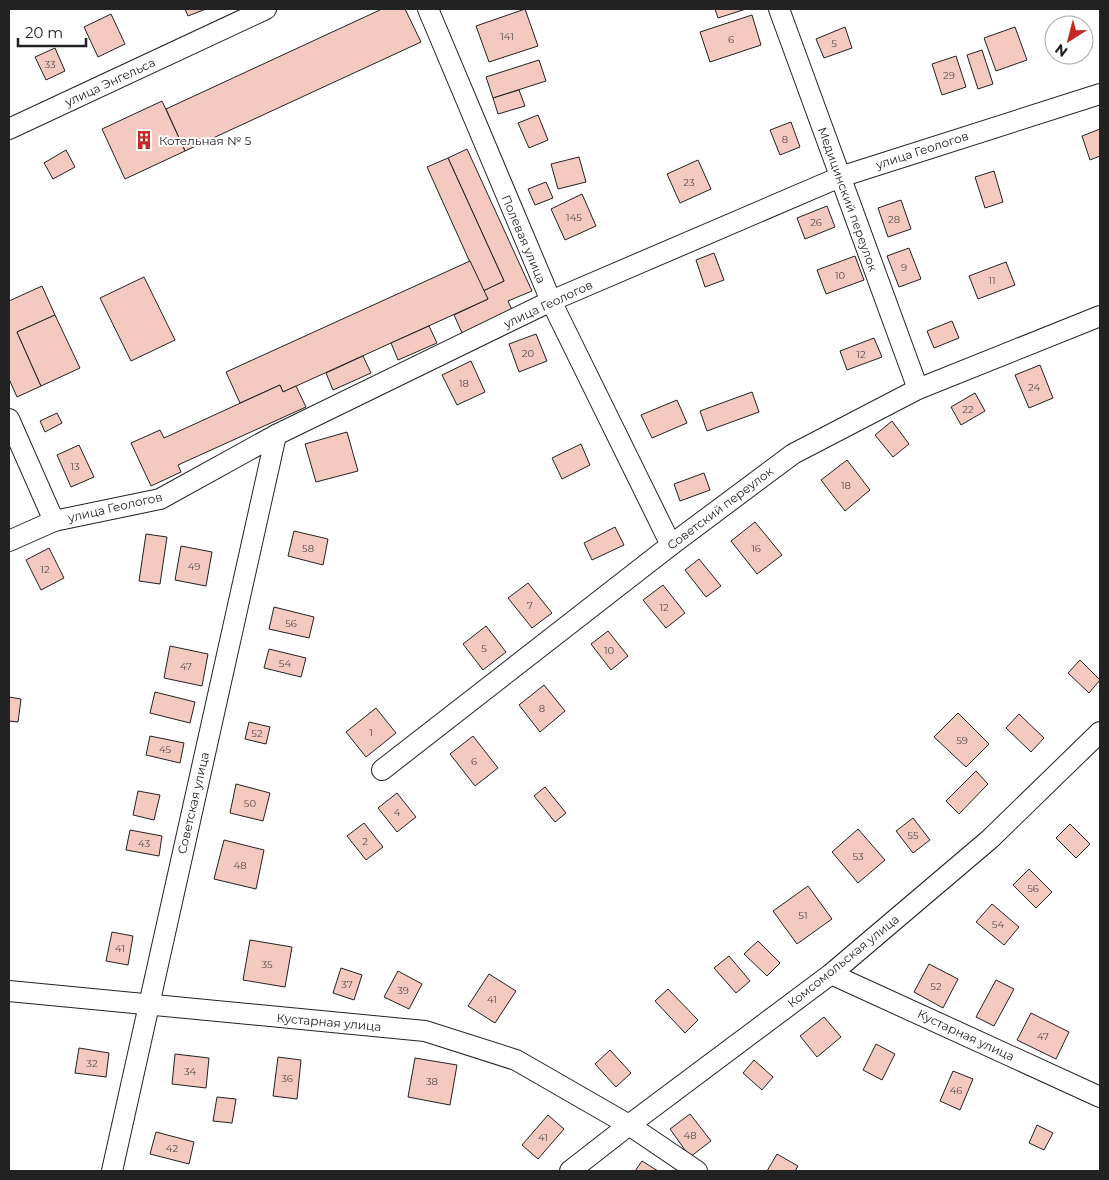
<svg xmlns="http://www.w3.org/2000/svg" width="1109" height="1180" font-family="Montserrat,sans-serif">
<rect width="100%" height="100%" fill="#fff"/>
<g fill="#f3c9c0" stroke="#222">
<polygon points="185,9 206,9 188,16"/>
<polygon points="382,9 405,9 421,42 185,151 166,109"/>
<polygon points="525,9 538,46 489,62 476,26"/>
<polygon points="715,9 746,9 718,18"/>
<polygon points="111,14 125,44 98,57 84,27"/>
<polygon points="752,15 761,45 710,62 700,32"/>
<polygon points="845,27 852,48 824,58 816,39"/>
<polygon points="1015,27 1027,60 996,71 984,38"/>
<polygon points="55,48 65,71 46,80 35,57"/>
<polygon points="982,50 993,84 978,89 967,55"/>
<polygon points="956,56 966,87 942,95 932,64"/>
<polygon points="539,60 546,81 493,98 486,77"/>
<polygon points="519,90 525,106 498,114 493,98"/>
<polygon points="162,101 185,151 125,179 102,129"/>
<polygon points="538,115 548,140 529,148 518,123"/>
<polygon points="791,122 800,147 780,155 770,130"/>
<polygon points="1100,129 1100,156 1090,160 1082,136"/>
<polygon points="467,149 532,291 508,301 513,312 463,335 454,315 488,299 483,291 504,281 448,158"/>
<polygon points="66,150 75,167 53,179 44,163"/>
<polygon points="579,157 586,182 558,189 551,164"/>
<polygon points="448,158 504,281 483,291 427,167"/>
<polygon points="698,160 711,189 680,203 667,174"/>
<polygon points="994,171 1003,202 985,208 975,177"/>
<polygon points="546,182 553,198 535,205 528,189"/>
<polygon points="582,194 596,226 565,240 551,209"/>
<polygon points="901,200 911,229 888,237 878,208"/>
<polygon points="827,206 835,227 805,239 797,218"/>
<polygon points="909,248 921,279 899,287 887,256"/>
<polygon points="714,253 724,280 705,287 696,260"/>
<polygon points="855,256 864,280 826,294 817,270"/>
<polygon points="470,261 488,299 283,392 280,385 240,403 226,372"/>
<polygon points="1006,262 1015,285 978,299 969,276"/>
<polygon points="144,277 175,340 131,361 100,298"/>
<polygon points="42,286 55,315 17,332 41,386 17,397 9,379 9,301"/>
<polygon points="55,315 80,368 41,386 17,332"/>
<polygon points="952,321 959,338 934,348 927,331"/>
<polygon points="429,326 437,343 398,360 391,343"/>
<polygon points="536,334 547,361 519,372 509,344"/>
<polygon points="874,338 882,357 847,370 840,351"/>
<polygon points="363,356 371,373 333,390 326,373"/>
<polygon points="471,361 485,392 457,405 442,375"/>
<polygon points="1040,365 1053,398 1029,408 1015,375"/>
<polygon points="280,385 283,392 296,386 306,407 178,465 181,472 151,486 131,443 160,430 164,438"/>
<polygon points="752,392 759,412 707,431 700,411"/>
<polygon points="975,393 985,411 961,425 951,407"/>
<polygon points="677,400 687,423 652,438 641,415"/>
<polygon points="57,413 62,423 45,432 40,421"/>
<polygon points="892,421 909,444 893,457 875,435"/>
<polygon points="347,432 358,471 316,482 305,444"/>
<polygon points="581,444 590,465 562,479 552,458"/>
<polygon points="79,445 94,477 71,487 57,455"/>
<polygon points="847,460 870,490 845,511 821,480"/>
<polygon points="704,473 710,490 680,501 674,484"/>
<polygon points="755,522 782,555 757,574 731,541"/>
<polygon points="615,527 624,545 592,560 584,543"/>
<polygon points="294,531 328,539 323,565 288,556"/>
<polygon points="146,534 167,537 160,584 139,581"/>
<polygon points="181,546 212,552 206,586 175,580"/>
<polygon points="49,548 64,578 41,590 26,560"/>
<polygon points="699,559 721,586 706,597 685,570"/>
<polygon points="528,583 552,613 532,628 508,598"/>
<polygon points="663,585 685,613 666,628 643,600"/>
<polygon points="274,607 314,617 309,638 269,629"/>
<polygon points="486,626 506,652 483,670 463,644"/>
<polygon points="608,631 628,656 611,670 591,644"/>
<polygon points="170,646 208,654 202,686 164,678"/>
<polygon points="269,649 306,658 301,677 264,668"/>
<polygon points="1080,660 1100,680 1089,693 1068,673"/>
<polygon points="544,685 565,711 540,732 519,705"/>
<polygon points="155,692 195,702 190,723 150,713"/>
<polygon points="9,697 21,699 18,722 9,721"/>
<polygon points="376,708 396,733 366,757 346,732"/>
<polygon points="958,713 989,744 966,767 934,737"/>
<polygon points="1019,714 1044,738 1031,752 1006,728"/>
<polygon points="249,722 270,727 266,744 245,739"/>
<polygon points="150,736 184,743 180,763 146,755"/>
<polygon points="473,736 498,768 475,786 450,754"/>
<polygon points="976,771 988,784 959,814 946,801"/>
<polygon points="236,784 270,793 263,821 230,813"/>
<polygon points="545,787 566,813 555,822 534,796"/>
<polygon points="138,791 160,795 154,820 133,815"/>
<polygon points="397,793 416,817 397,832 378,808"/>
<polygon points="913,818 930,840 913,853 896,831"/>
<polygon points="364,823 383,847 366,860 347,836"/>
<polygon points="1070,824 1090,844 1076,858 1056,838"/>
<polygon points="858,829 885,860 858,883 832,852"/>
<polygon points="130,830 162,836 159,856 126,850"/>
<polygon points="224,840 264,850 256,889 214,879"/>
<polygon points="1029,869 1052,892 1036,908 1013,885"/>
<polygon points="808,886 832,919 797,944 773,911"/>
<polygon points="992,904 1019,927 1004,945 976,922"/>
<polygon points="112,932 133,936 128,965 106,961"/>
<polygon points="250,940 292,947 285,987 243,980"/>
<polygon points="758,941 780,963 767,976 744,954"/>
<polygon points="729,956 750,981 736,993 714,968"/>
<polygon points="929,964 958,979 943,1008 914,992"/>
<polygon points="341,968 362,975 354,1000 333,993"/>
<polygon points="398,971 422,984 409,1009 384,997"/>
<polygon points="489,974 516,991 495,1023 468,1006"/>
<polygon points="996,980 1014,989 994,1026 976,1017"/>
<polygon points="668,989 698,1020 685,1033 655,1001"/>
<polygon points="1031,1013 1069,1032 1056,1059 1017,1040"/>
<polygon points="824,1017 841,1037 817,1057 800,1036"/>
<polygon points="876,1044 895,1054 882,1080 863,1070"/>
<polygon points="79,1048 109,1053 106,1077 75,1073"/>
<polygon points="610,1050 631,1073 616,1087 595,1064"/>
<polygon points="175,1054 209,1058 206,1088 172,1084"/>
<polygon points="278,1057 301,1060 297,1099 273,1096"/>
<polygon points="415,1058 457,1065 450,1105 408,1097"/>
<polygon points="754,1060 773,1077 762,1090 743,1073"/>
<polygon points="953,1071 973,1079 960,1110 940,1101"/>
<polygon points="217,1097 236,1099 232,1123 213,1121"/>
<polygon points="690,1114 711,1141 690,1157 670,1129"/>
<polygon points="548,1115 564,1129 538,1159 522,1145"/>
<polygon points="1037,1125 1053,1133 1044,1150 1029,1143"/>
<polygon points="156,1132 194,1142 189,1164 150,1154"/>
<polygon points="777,1154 798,1166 795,1171 767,1171"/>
<polygon points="642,1161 658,1171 635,1171"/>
</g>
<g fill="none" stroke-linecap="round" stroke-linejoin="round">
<g stroke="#222" stroke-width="22">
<g id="minor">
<polyline points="428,9 551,301 671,545"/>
<polyline points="779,9 918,389"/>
<polyline points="9,129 266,9"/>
<polyline points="9,419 54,521"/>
<polyline points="9,541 54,521 160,499 276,435 551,301 840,177 1100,94"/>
<polyline points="382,770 671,545 793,454 918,389 1100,316"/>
<polyline points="831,974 1100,1097"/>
<polyline points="9,991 425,1031 516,1060 629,1125 697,1171"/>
<polyline points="112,1171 276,435"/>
<polyline points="570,1171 629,1125 831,974 990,839 1100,732"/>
</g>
</g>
<use href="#minor" stroke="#fff" stroke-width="20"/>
</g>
<defs>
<g id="building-bare" transform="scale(1.5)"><path d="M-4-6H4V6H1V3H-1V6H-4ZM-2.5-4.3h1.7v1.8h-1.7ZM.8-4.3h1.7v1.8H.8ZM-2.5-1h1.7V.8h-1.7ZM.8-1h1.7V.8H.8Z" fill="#c62828" stroke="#fff" stroke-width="2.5" paint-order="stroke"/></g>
</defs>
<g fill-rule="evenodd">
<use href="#building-bare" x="144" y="140"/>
</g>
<g text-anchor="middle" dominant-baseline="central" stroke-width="4" stroke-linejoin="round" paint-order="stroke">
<g font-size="10" fill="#564c4a">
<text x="507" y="36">141</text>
<text x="731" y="39">6</text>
<text x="834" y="43">5</text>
<text x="50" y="64">33</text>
<text x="949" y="75">29</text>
<text x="785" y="139">8</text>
<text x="689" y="182">23</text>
<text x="574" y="217">145</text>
<text x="894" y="219">28</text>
<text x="816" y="222">26</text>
<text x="904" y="267">9</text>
<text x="840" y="275">10</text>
<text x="992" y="280">11</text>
<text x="528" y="353">20</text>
<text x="861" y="354">12</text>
<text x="464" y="383">18</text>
<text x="1034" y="387">24</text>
<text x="968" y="409">22</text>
<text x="75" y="466">13</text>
<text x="846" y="485">18</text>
<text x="308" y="548">58</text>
<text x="756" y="548">16</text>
<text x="194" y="566">49</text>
<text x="45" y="569">12</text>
<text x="530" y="605">7</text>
<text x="664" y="607">12</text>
<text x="291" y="623">56</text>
<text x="484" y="648">5</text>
<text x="609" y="650">10</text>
<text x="285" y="663">54</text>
<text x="186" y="666">47</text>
<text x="542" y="708">8</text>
<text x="371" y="732">1</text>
<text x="257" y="733">52</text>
<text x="962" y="740">59</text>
<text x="165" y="749">45</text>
<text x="474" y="761">6</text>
<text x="250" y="803">50</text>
<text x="397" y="812">4</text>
<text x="913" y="835">55</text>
<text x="365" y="841">2</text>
<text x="144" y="843">43</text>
<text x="858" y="856">53</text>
<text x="240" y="865">48</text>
<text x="1033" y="888">56</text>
<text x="803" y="915">51</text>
<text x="998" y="924">54</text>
<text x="120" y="948">41</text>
<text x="267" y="964">35</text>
<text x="347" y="984">37</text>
<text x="936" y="986">52</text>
<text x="403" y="990">39</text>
<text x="492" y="999">41</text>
<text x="1043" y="1036">47</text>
<text x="92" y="1063">32</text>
<text x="190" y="1071">34</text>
<text x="287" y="1078">36</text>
<text x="432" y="1081">38</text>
<text x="956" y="1090">46</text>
<text x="690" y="1135">48</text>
<text x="543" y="1137">41</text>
<text x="172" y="1148">42</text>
</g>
<g font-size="12" fill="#222" stroke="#fff">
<text transform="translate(110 82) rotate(-25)">улица Энгельса</text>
<text transform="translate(922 150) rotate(-18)">улица Геологов</text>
<text transform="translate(848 199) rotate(70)">Медицинский переулок</text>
<text transform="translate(524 239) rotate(67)">Полевая улица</text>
<text transform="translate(548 304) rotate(-25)">улица Геологов</text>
<text transform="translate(115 507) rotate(-13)">улица Геологов</text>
<text transform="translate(720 508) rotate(-37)">Советский переулок</text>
<text transform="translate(193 803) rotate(-77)">Советская улица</text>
<text transform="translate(843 961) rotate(-39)">Комсомольская улица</text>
<text transform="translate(329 1022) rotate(5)">Кустарная улица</text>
<text transform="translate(966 1035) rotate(25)">Кустарная улица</text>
</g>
<g font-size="12" fill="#222" stroke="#fff" text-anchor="start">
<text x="159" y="140">Котельная № 5</text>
</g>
</g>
<rect width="1109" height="1180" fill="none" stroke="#222222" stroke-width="20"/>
<g transform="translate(1069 40) rotate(216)"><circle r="24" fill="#ffffff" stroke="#a7a7a7"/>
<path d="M0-4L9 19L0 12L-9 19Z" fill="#c62828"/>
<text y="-8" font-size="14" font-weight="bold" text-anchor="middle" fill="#222222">N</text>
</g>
<path d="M18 38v8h68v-8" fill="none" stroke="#222222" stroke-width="2.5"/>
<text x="25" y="38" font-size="15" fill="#222222" stroke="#ffffff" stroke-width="4" paint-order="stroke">20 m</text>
</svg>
